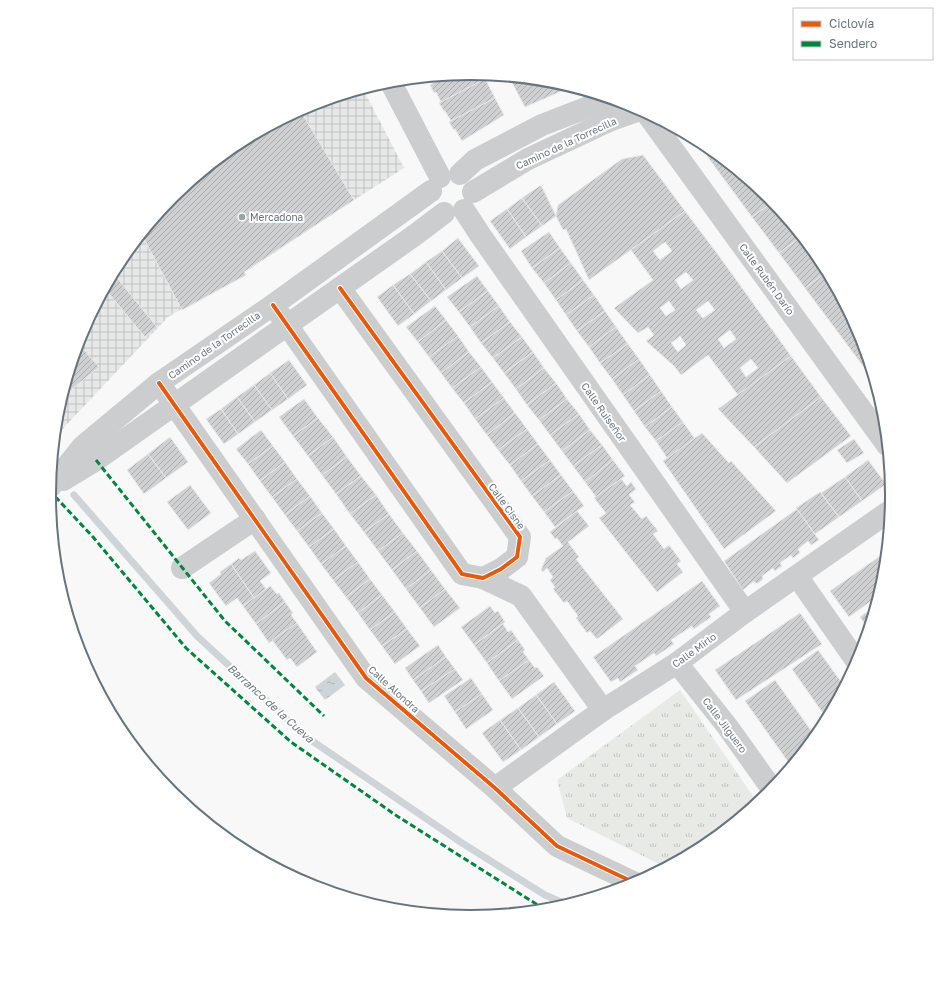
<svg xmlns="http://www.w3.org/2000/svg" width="941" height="990" font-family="'Golos Text',sans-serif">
<defs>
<pattern id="industrial-grid" width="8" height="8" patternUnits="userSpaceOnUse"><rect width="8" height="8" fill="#e7e8e8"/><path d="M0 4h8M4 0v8" fill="none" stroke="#bfc1c1"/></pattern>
<pattern id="grass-tufts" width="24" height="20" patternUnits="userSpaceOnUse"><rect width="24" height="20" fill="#e7eae5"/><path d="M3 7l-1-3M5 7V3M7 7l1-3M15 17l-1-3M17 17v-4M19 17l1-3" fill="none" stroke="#bfc2bf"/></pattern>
<pattern id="water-ripples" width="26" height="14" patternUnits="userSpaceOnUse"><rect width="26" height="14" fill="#cfd4d8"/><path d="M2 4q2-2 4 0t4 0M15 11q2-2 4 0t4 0" fill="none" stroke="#acb1b4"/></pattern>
<pattern id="building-hatch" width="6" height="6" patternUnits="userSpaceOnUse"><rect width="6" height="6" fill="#cfd0d1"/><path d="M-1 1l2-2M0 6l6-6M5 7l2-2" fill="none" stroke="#acadaf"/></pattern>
</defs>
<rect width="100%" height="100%" fill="#f8f8f8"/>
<polygon fill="url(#industrial-grid)" points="363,89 404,168 354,200 244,273 168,317 55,437 57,413 81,333 120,261 173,197 237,144 309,106"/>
<polygon fill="url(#grass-tufts)" points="680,690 757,802 704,846 665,867 567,818 557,780"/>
<polygon fill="url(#water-ripples)" points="335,672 345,685 325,700 315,687"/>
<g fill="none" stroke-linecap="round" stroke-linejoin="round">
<polyline stroke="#cfd4d8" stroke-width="7" points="74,495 197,636 305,736 462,843 545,895 566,904"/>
</g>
<g fill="url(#building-hatch)" stroke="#e8e8e8" fill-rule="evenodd">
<polygon points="471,74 483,75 485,79 441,102 436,92 434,93 430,85 446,76"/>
<polygon points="446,76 432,83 429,78"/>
<polygon points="509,77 553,82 571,87 525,107"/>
<polygon points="485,79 495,98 451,121 445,111 444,111 439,103"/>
<polygon points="495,98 504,115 462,141 455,129 454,130 449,122"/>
<polygon points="300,110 354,200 244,272 246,275 182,310 142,235 173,197 237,144"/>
<polygon points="713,152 769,197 773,202 752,217 707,156"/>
<polygon points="643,155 685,211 589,280 566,229 563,230 556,216 558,205 622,159"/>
<polygon points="541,185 556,216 542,226 522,198"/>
<polygon points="522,198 542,226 526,237 507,209"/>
<polygon points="773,202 801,237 779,253 752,217"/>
<polygon points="507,209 526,237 510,249 490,221"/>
<path d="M685,211L719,256L791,356L738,395L708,355L681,375L674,366L646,341L654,335L648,327L638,333L614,308L653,280L631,250ZM665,242L672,251L660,260L653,251ZM686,272L693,280L681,289L675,280ZM669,301L675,310L666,316L660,308ZM708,301L715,310L703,318L696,310ZM730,330L736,339L724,348L718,339ZM680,336L686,345L678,352L671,343ZM751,359L758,368L746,377L740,368Z"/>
<polygon points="549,232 560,248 532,268 521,251"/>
<polygon points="801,237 821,261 827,272 805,288 779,253"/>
<polygon points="458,238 479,266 462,278 442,251"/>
<polygon points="560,248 571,263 544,283 532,268"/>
<polygon points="442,251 462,278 446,290 426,262"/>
<polygon points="426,262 446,290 431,301 410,274"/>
<polygon points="571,263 583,280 556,300 544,283"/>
<polygon points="827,272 860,334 875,382 805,288"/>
<polygon points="113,273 157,327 145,337 105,289"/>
<polygon points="410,274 431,301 414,314 393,285"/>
<polygon points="477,276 488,291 459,312 447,297"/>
<polygon points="583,280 594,295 566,315 556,300"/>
<polygon points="393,285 414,314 398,326 377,297"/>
<polygon points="488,291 499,306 470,327 459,312"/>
<polygon points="594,295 605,311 577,331 566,315"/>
<polygon points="435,306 446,320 418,342 406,327"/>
<polygon points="499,306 510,322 481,343 470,327"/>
<polygon points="605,311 616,327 589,347 577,331"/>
<polygon points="446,320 458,336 429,357 418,342"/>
<polygon points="510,322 522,337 493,358 481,343"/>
<polygon points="616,327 628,344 600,363 589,347"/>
<polygon points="458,336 469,352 441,373 429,357"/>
<polygon points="522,337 533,352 504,373 493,358"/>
<polygon points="78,343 99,367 62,397"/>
<polygon points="628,344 639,359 612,379 600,363"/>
<polygon points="469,352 481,367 452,388 441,373"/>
<polygon points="533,352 544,368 516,389 504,373"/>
<polygon points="791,356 821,397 754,447 718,409"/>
<polygon points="639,359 650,375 623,395 612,379"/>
<polygon points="289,360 307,385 288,399 270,373"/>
<polygon points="481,367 492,382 464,403 452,388"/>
<polygon points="544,368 556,383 527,405 516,389"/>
<polygon points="270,373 288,399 272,410 254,385"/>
<polygon points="650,375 661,391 634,411 623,395"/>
<polygon points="492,382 504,398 475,419 464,403"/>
<polygon points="556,383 567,399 539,420 527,405"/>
<polygon points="254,385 272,410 255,422 237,397"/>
<polygon points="661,391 672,407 645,427 634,411"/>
<polygon points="237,397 255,422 238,434 221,409"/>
<polygon points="821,397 851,436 787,483 754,447"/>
<polygon points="504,398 515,413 487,435 475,419"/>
<polygon points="304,399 318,418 293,436 279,417"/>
<polygon points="567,399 579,414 550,435 539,420"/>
<polygon points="672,407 683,422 656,441 645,427"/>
<polygon points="221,409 238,434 224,444 206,419"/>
<polygon points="515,413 527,429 498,450 487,435"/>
<polygon points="579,414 590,430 562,451 550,435"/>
<polygon points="318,418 333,437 308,456 293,436"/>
<polygon points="683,422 695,439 667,458 656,441"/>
<polygon points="527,429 538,444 510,465 498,450"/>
<polygon points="261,430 273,446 248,464 236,449"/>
<polygon points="590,430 602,445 573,466 562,451"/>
<polygon points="702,433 729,463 731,461 776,511 724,549 663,461"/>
<polygon points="170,437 188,462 166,478 148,454"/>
<polygon points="333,437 347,457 322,475 308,456"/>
<polygon points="854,439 864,453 847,463 837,450"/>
<polygon points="538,444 550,460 521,481 510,465"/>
<polygon points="602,445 613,460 585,482 573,466"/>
<polygon points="273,446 285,462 260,481 248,464"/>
<polygon points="148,454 166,478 144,494 127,470"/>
<polygon points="347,457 361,476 336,494 322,475"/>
<polygon points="550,460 561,475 532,496 521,481"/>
<polygon points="613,460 625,476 596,497 585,482"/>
<polygon points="868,460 886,484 862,501 845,477"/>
<polygon points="285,462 297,479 272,497 260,481"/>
<polygon points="561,475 573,491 544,512 532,496"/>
<polygon points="361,476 376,495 350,514 336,494"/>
<polygon points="845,477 862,501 839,517 821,493"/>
<polygon points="297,479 310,496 285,515 272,497"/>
<polygon points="621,479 627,486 631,482 636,489 629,495 635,502 630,505 642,519 646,516 658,531 653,534 664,549 669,545 681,561 677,564 683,572 657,592 599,518 606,513 594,498"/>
<polygon points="190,485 211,513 188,530 167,502"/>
<polygon points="573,491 584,506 555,527 544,512"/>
<polygon points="820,492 839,517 815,534 796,508"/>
<polygon points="376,495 389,514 364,532 350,514"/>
<polygon points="310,496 322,513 297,531 285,515"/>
<polygon points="797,509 819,540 811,545 808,541 798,549 800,553 793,558 791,555 780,563 782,566 775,571 773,568 762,576 763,579 757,584 754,581 743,590 724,561"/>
<polygon points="577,511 589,526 568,542 579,557 576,559 623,619 597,639 590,631 587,633 576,618 578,616 567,601 564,603 553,589 555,587 550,580 553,577 547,568 543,572 541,570 546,558 563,546 557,538 555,539 550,532"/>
<polygon points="322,513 334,529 309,547 297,531"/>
<polygon points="389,514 403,533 378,551 364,532"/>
<polygon points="334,529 346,546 321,564 309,547"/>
<polygon points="403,533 417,551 392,570 378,551"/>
<polygon points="346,546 358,562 333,580 321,564"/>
<polygon points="255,551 271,573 260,581 266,589 254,598 231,564 239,558 241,560"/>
<polygon points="417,551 431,570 406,589 392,570"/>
<polygon points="886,552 884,577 878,596 849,617 830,591"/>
<polygon points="358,562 370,579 346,597 333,580"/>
<polygon points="231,564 254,598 243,606 237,598 226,606 209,583 221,574 220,572"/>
<polygon points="431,570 445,589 420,608 406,589"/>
<polygon points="370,579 382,595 358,613 346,597"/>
<polygon points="702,581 720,606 709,614 711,617 694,629 692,626 671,640 674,644 656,656 654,653 635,666 638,670 620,682 618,678 611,682 593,657"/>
<polygon points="270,586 277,594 279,593 285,602 256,624 243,606"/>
<polygon points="445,589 460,608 434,627 420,608"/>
<polygon points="382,595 395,612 370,630 358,613"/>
<polygon points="285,602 293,613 291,615 297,623 269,643 256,624"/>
<polygon points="490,606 495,613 498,611 505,622 474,645 461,627"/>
<polygon points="875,606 868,628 860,617"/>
<polygon points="395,612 407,629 382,646 370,630"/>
<polygon points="800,613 822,644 736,700 715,670"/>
<polygon points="297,623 317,652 297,667 290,658 287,660 272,640"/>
<polygon points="503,624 508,632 511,630 518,640 487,663 474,645"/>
<polygon points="407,629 420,646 395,664 382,646"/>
<polygon points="518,640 525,650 523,652 529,660 499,681 487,663"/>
<polygon points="438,645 446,657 413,680 405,668"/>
<polygon points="818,650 844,686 827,719 792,669"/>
<polygon points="446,657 455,669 421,691 413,680"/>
<polygon points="529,660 535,668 537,667 544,676 512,699 499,681"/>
<polygon points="455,669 463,680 429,703 421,691"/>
<polygon points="471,678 482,694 455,712 444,696"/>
<polygon points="775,680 815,736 791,766 745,701"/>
<polygon points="554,682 575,711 557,724 536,695"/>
<polygon points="482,694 493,710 466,729 455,712"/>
<polygon points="536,695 557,724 539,737 518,708"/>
<polygon points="518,708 539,737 521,750 500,720"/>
<polygon points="500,720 521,750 503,762 482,733"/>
</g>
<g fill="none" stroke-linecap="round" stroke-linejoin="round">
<g stroke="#cbcdce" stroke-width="22">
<polyline points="390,81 440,177"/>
<polyline points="647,114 887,445"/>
<polyline points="460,174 475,160 542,125 609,99"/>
<polyline points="473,192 528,159 609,121 640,110"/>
<polyline points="464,210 481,236 745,612"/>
<polyline points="273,305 462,574 483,578 501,569 517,557 520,537 340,288"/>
<polyline points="159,383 366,678 495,788 557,846 635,883"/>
<polyline points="63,480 96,460 415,235 444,213"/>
<polyline points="50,487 83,446 159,383 273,305 431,191"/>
<polyline points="182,568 255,519"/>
<polyline points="797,576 857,662"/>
<polyline points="483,578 521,596 603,710"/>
<polyline points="677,663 727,726 772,789"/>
<polyline points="495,788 603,710 677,663 745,612 891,510"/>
</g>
<g stroke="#00873e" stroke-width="3" stroke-dasharray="6 3" stroke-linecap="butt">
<polyline points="96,460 225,621 324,716"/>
<polyline points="49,490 93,537 186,648 291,742 397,816 544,909"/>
</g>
<g stroke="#fff" stroke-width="6">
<g id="cycleway">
<polyline points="273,305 462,574 483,578 501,569 517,557 520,537 340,288"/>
<polyline points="159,383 366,678 495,788 557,846 635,883"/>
</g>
</g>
<use href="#cycleway" stroke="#e8590c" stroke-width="4"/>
</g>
<circle fill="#99a2a9" stroke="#fff" stroke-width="1.5" cx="242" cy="217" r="4"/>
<g text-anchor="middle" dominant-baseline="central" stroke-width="4" stroke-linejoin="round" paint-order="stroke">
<g font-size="10" fill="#66747f" stroke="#fff">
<text transform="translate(566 143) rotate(-25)">Camino de la Torrecilla</text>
<text transform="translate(767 279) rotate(54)">Calle Rubén Darío</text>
<text transform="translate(214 345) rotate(-35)">Camino de la Torrecilla</text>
<text transform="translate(604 412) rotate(55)">Calle Ruiseñor</text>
<text transform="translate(507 506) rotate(54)">Calle Cisne</text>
<text transform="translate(694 650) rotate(-36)">Calle Mirlo</text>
<text transform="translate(394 689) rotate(42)">Calle Alondra</text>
<text transform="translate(725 725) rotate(53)">Calle Jilguero</text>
</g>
<g font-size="10" fill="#66747f" stroke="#fff" text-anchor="start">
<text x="250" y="217">Mercadona</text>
</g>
<g font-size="11" font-style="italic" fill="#677880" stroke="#fff">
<text transform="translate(271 703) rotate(42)">Barranco de la Cueva</text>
</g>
</g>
<path d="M0 0H941V990H0ZM470 80H471A414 414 0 0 1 885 494V496A414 414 0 0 1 471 910H470A414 414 0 0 1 56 496V494A414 414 0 0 1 470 80Z" fill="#fff" fill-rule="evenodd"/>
<path fill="none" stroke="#66747f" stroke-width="2" d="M470 80H471A414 414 0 0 1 885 494V496A414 414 0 0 1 471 910H470A414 414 0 0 1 56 496V494A414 414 0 0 1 470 80Z"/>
<rect x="793" y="8" width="140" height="52" fill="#ffffff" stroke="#c2c7cc"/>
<rect x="801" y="21" width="20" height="6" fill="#e8590c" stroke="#c2c7cc"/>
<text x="829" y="28" font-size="12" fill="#66747f">Ciclovía</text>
<rect x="801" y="41" width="20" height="6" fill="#00873e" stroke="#c2c7cc"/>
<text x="829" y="48" font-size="12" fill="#66747f">Sendero</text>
</svg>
